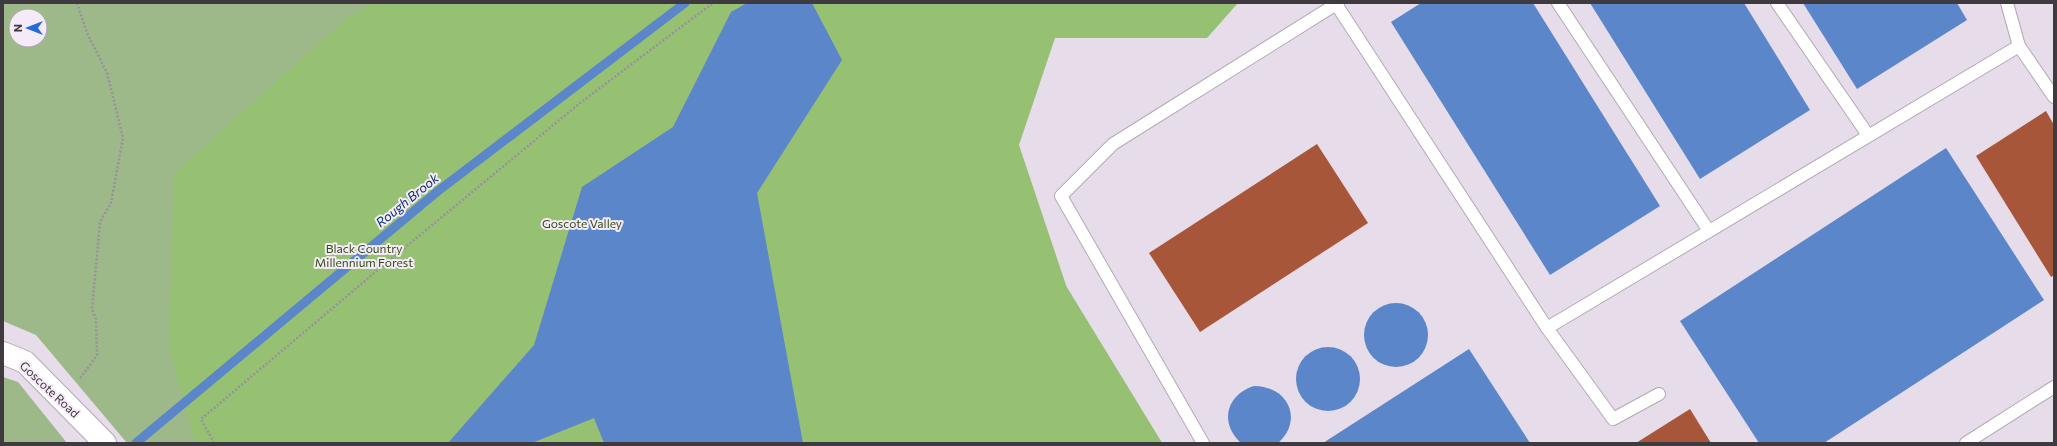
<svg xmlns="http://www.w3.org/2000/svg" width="2057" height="446" font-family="Commissioner,sans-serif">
<rect width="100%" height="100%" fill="#e7dce9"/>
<g fill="#9db989" fill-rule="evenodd">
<path d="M3,3H1003L977,140L1162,443H127L36,335L3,321ZM16,16H40V40H16Z"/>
<polygon points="3,377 18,382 67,443 3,443"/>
</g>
<g fill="#96c173">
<polygon points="374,3 747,3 731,12 673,127 582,187 534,345 448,443 195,443 169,347 174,174 347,18"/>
<polygon points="812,3 1238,3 1207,38 1055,38 1019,145 1067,288 1162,443 803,443 757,193 842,60"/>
<polygon points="594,418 604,443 532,443"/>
</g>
<g fill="#5b86ca">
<polygon points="747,3 812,3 842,60 757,193 803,443 604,443 594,418 532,443 448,443 534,345 582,187 673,127 731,12"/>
<polygon points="1421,3 1533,3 1660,206 1550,275 1391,22"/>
<polygon points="1590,3 1744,3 1810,110 1700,179"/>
<polygon points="1803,3 1957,3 1967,20 1857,89"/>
<polygon points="1946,148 2044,300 1824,443 1759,443 1680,321"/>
<circle cx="1396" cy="335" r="32"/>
<circle cx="1328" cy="379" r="32"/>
<polygon points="1469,349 1530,443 1323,443"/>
<path d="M1254,386C1288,386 1304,420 1278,443H1241C1219,423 1226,395 1254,386Z"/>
</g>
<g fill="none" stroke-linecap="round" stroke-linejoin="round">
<polyline stroke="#5b86ca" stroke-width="9" points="136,443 438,191 685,3"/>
</g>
<g fill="#a75639">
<polygon points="2046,111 2054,125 2054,275 2051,277 1976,156"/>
<polygon points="1317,144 1368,223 1200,332 1149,253"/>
<polygon points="1690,409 1711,443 1636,443"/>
</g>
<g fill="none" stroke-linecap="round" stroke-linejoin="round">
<g stroke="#b3a9b5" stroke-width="14">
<g id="service">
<polyline points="1558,3 1709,231"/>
<polyline points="1777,3 1868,135"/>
<polyline points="2007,3 2019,46 2054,97"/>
<polyline points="1336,4 1547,328 1613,419 1659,394"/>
<polyline points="1547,328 2019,46"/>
<polyline points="1203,443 1061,196 1113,144 1338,3"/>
<polyline points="1966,443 2054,387"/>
</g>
</g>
<g stroke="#b3a9b5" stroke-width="24">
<polyline id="tertiary" points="3,353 25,362 105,443"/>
</g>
<g stroke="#99919b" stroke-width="2.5" stroke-dasharray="2 2" stroke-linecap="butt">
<polyline points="77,3 87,33 107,73 123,138 111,203 100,222 92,309 96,319 97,355 79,380"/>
<polyline points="214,443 201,419 379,269 580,103 713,3"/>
</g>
<use href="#service" stroke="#fff" stroke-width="12"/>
<use href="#tertiary" stroke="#fff" stroke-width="22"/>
</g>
<g text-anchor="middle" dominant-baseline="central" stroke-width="4" stroke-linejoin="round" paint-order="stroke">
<g font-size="12" fill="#304b15" stroke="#f5eaf7">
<text x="582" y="223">Goscote Valley</text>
<text x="364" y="248">Black Country<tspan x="364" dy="14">Millennium Forest</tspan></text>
</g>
<g font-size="12" fill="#3e3a3f" stroke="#f5eaf7">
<text transform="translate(50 389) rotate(43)">Goscote Road</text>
</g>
<g font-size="13" font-style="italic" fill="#08316e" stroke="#f5eaf7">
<text transform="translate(407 200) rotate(-39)">Rough Brook</text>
</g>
</g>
<rect width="2057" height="446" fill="none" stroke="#3e3a3f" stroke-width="8"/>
<g transform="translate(28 28) rotate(270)"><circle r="19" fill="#f5eaf7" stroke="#aca4ad"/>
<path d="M0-3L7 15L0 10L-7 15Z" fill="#256ad6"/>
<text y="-6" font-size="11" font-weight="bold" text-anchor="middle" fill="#3e3a3f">N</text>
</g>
</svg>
